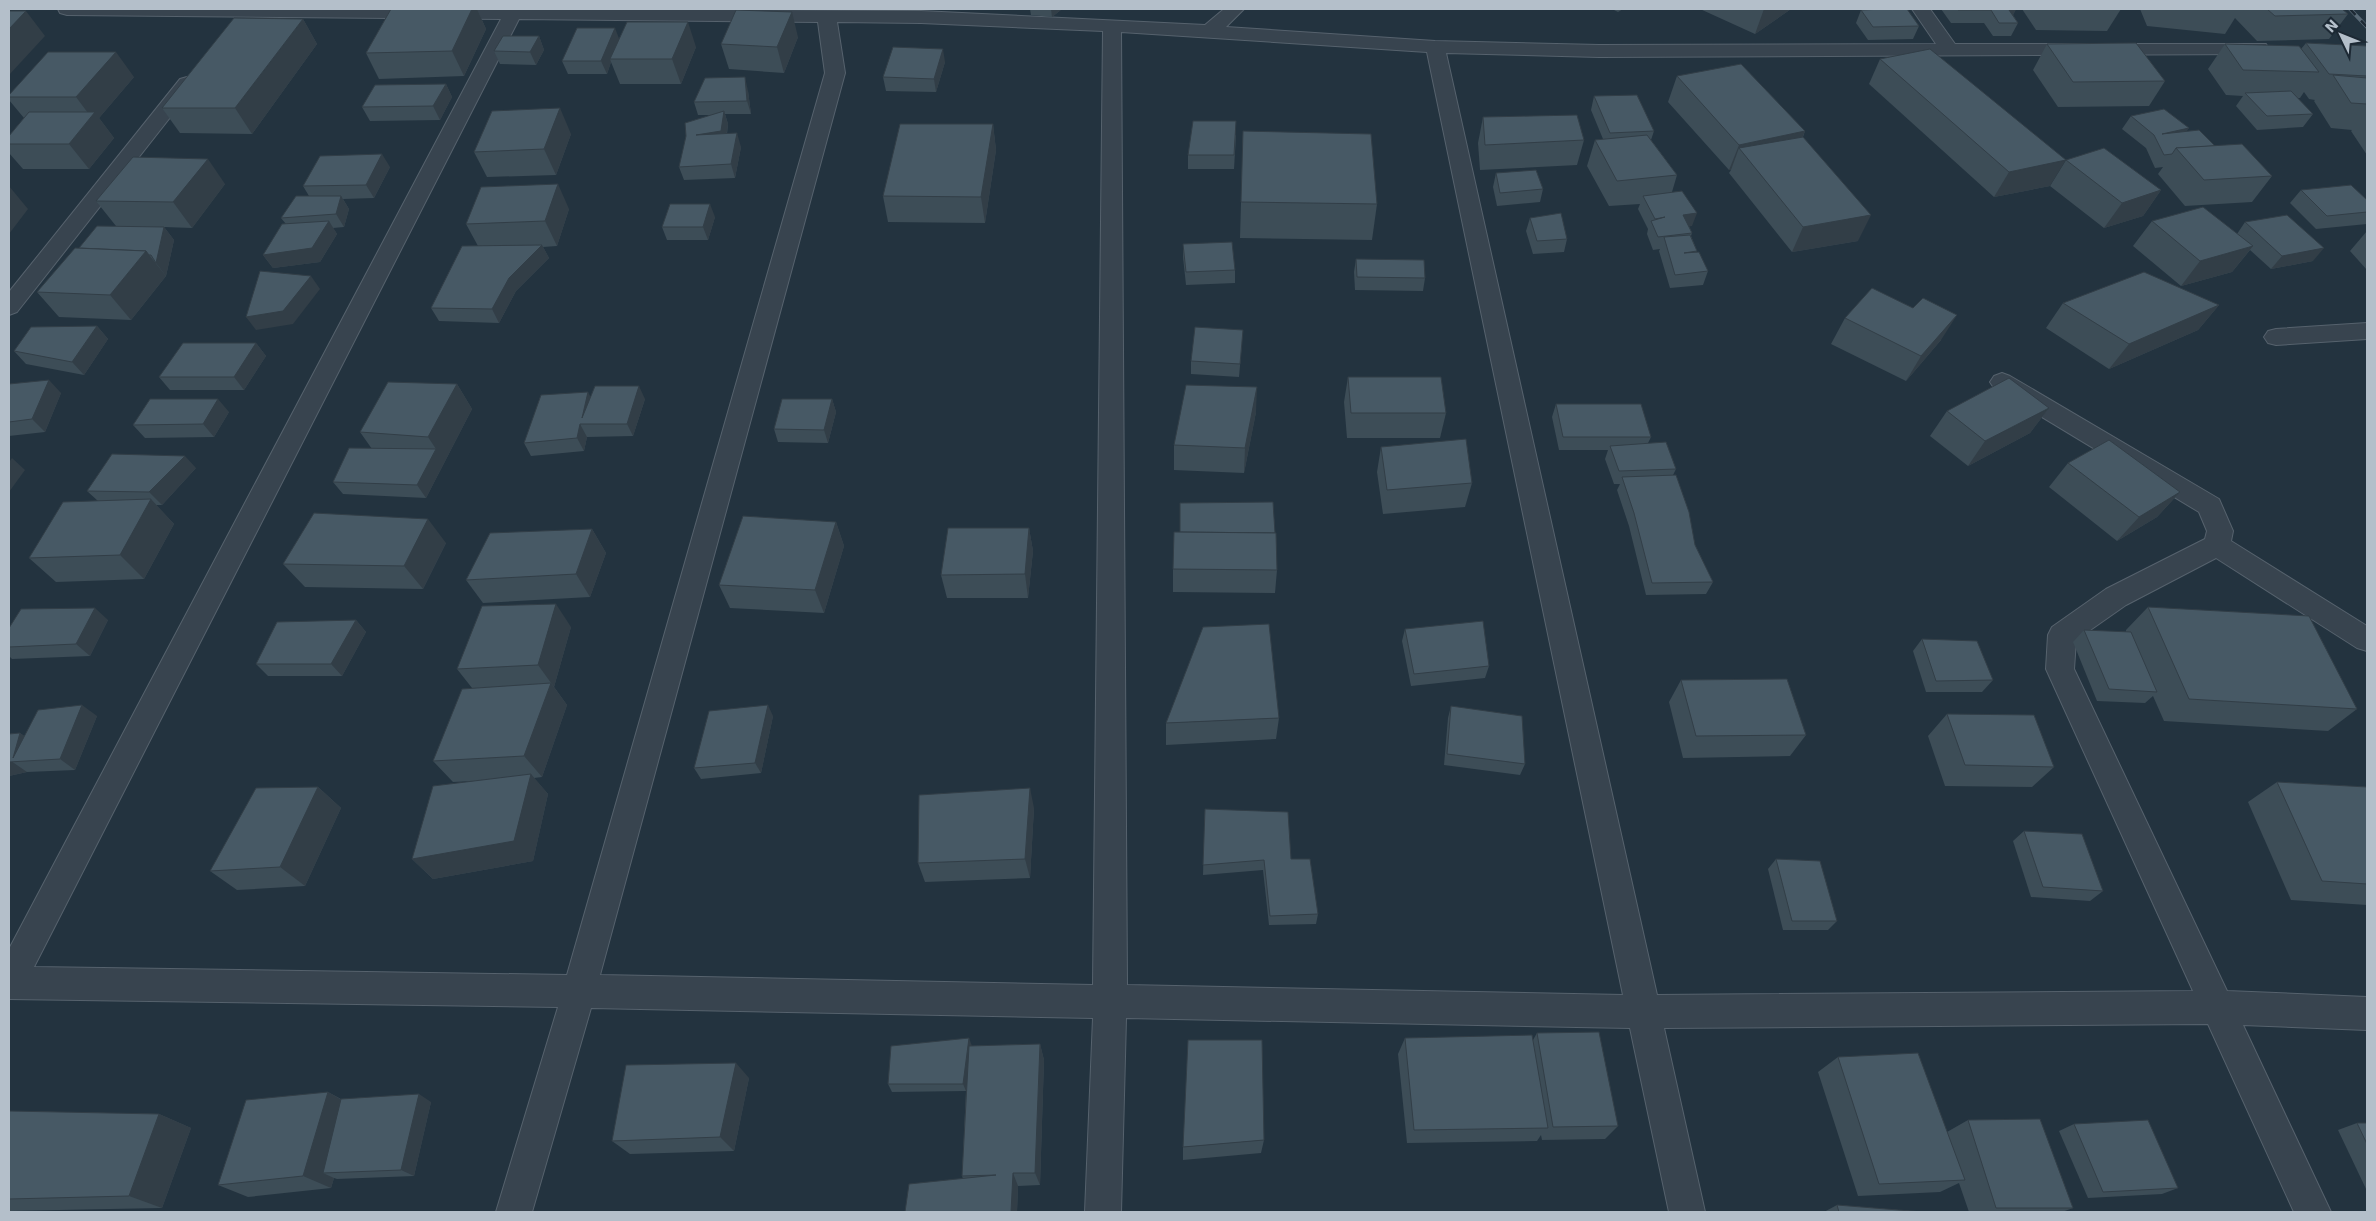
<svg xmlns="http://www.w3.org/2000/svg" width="2376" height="1221" font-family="'DejaVu Sans',sans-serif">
<rect width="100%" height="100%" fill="#23333f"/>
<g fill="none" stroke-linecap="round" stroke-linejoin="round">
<g stroke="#56626d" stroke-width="2">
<g id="minor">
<path d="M58,9H632L921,11L1205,25L1224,9H1244L1226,27L1435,41L1599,45L1936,44L1912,9H1930L1955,44H2266L2268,48L2266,52L2259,54L1599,57L1446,53L1657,995L2193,991L2046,669L2048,635L2052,627L2106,589L2205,539L2207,531L2199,512L1994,388L1990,382L1994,376L2002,373L2010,376L2219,499L2233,531L2231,541L2367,626V651L2357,648L2216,558L2126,605L2076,640L2074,669L2227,991L2367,997V1030L2243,1025L2331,1212H2294L2208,1024L1664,1028L1705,1212H1669L1630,1028L1126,1018L1121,1212H1085L1093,1018L591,1008L532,1212H496L558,1007L9,999V949L501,19L67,15L60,13ZM519,19L818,22L825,73L567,975L34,967ZM837,22L921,23L1103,31L1093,985L600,975L845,73ZM1121,32L1427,52L1623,995L1127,985Z"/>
<polygon points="187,77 194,79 197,83 194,87 17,312 9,315 9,292 180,79"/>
<polygon points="2367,323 2367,339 2276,345 2268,343 2264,337 2268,331 2276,329"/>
</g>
</g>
<use href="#minor" fill="#38444f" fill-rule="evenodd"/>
<g stroke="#596976" stroke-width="4">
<polyline id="rail" points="2350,9 2367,27"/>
</g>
<use href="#rail" stroke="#1d2934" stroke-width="2.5" stroke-dasharray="8" stroke-linecap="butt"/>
</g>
<g fill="#3d4d57">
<polygon points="391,9 477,9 486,29 464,76 379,79 366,53"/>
<polygon points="918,9 939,9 939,10"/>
<polygon points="1030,9 1062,9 1052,17 1031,15"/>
<polygon points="1612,9 1623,9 1618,12"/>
<polygon points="1700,9 1791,9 1755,34"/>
<polygon points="1941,9 2016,9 2013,15 2018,23 2011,36 1993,36 1984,23 1951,23"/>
<polygon points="2022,9 2121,9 2107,31 2036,30"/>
<polygon points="2140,9 2342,9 2348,14 2329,39 2257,41 2235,18 2225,34 2147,26"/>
<polygon points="1861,10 1919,26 1913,39 1868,40 1856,23"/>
<polygon points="303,19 317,44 252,134 180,133 162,108"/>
<polygon points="539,36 544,50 536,65 500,64 494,51"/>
<polygon points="798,37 784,73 729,69 721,44"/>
<polygon points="619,39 696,47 681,84 620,84 611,62 607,74 568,74 562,61"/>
<polygon points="2306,43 2367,46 2367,155 2351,131 2352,130 2331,128 2314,101 2315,100 2309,99 2304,92 2300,98 2297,98 2313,114 2303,127 2257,130 2236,106 2243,96 2226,95 2208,69 2225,44 2301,49"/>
<polygon points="2047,44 2165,81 2149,106 2058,107 2033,70"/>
<polygon points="1880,59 2050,186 1994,197 1869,84"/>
<polygon points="945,62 936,92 886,91 883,77"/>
<polygon points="1677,76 1805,131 1803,137 1858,241 1792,252 1729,173 1731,170 1729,170 1668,102"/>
<polygon points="134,77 99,118 114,138 89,169 23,169 9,153 9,136 24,118 9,100 9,95"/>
<polygon points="446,84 452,97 440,120 370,121 362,107"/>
<polygon points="748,91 751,114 725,114 728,124 727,134 741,147 735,178 684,180 679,167 710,115 698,115 694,102"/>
<polygon points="1594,96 1654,131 1651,140 1677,175 1672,192 1692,226 1689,226 1692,233 1691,236 1697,251 1696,252 1708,271 1703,285 1670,288 1659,251 1660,249 1653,250 1647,234 1648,229 1638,209 1640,204 1609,206 1587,166 1595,140 1603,139 1591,110"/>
<polygon points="2131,116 2186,132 2215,146 2272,176 2252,202 2185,206 2158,174 2163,167 2155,168 2146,148 2122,129"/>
<polygon points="1483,117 1584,140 1577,165 1480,170 1478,143"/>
<polygon points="993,124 996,150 985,223 888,222 883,196"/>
<polygon points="1243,131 1377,204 1372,240 1240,238"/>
<polygon points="571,134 556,175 487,177 474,152"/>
<polygon points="1236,135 1234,169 1188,169 1188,155"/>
<polygon points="2066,160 2161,190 2143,216 2104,228 2050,186"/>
<polygon points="390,167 374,198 343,199 349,209 344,227 333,228 337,234 320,262 273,268 263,255 286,224 281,218 309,196 303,186"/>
<polygon points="1496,173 1543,189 1540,202 1497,206 1493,187"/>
<polygon points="225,184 192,228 164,227 174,240 166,276 159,268 166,276 131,320 59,317 37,292 79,248 116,226 96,201"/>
<polygon points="2301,190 2367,200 2367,224 2316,229 2290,203"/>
<polygon points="569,209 557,246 543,247 549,258 516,291 499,323 439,321 431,308 478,246 466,224"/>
<polygon points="715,217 708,240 667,240 662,227"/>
<polygon points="1530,218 1567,239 1564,252 1533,254 1526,231"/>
<polygon points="2152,221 2237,234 2245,222 2313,261 2271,269 2250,250 2232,272 2181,286 2133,246"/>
<polygon points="2367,231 2367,270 2350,251"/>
<polygon points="1183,244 1235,270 1235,283 1186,285 1183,257"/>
<polygon points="1356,259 1425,278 1423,291 1355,290 1354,272"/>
<polygon points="2063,303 2219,305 2198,330 2109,369 2046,328"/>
<polygon points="1845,318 1941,340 1906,381 1831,344"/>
<polygon points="97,326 108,339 84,375 26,364 14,351"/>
<polygon points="256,343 266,356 244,390 170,390 159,377"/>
<polygon points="1242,343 1239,377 1191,374 1191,361"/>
<polygon points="1348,377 1446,413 1440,438 1347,438 1344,402"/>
<polygon points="9,384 61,393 45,432 9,436"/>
<polygon points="457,384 472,409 426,498 343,494 333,482 372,449 360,432"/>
<polygon points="590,397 645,399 633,436 587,437 584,451 531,456 524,443"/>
<polygon points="832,399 836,412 828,443 778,442 774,429"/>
<polygon points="1556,404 1651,437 1648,443 1676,469 1673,475 1695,545 1713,582 1706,594 1646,595 1629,526 1617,490 1620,484 1614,484 1605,459 1608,450 1559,450 1552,417"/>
<polygon points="2049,408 2030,433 1968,466 1930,436 1947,411"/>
<polygon points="229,412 214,437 145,438 133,425"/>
<polygon points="1256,412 1244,473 1174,470 1174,445"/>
<polygon points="1381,447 1472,483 1465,507 1383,514 1377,472"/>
<polygon points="2068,463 2180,492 2157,517 2117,541 2049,487"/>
<polygon points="196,468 162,505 156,505 174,524 144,579 56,582 29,558 98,501 87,491"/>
<polygon points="836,522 844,546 824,613 730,608 719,585"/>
<polygon points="1029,528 1033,551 1028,598 947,598 941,575"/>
<polygon points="592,529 606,553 590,597 483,603 466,580"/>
<polygon points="446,543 423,589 305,587 283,564"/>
<polygon points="1173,569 1277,570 1275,593 1173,592"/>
<polygon points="2148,607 2357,709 2328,731 2164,721 2153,696 2145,703 2097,701 2073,642 2084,630 2126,632 2126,630"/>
<polygon points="108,620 90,656 12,659 9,656 9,628"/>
<polygon points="356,620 366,632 342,676 268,676 256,664"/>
<polygon points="571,627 554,687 567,705 542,777 534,778 548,794 533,861 433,879 412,859 474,781 453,782 433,761 472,688 457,669"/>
<polygon points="1405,629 1489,666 1485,678 1411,686 1402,641"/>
<polygon points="1922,639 1993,680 1982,692 1926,692 1913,651"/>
<polygon points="1681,680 1806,735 1790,756 1683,758 1669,702"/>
<polygon points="1451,706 1525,764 1520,775 1444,765 1448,718"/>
<polygon points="1947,714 2054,767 2032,787 1945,786 1928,736"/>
<polygon points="97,716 75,770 27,772 9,776 9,734 20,733 24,736"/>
<polygon points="773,716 761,773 701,779 694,768"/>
<polygon points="1279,718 1276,739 1166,745 1166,723"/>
<polygon points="2277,782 2367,787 2367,905 2291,900 2248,802"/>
<polygon points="318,787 341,808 305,886 237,890 210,871"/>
<polygon points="1034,808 1030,878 925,882 918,863"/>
<polygon points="1205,809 1291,859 1318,914 1316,924 1269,925 1263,870 1203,875"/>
<polygon points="2024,831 2103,891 2090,901 2031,897 2013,841"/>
<polygon points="1776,859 1837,921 1828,930 1783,930 1768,869"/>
<polygon points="1537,1033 1618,1126 1605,1139 1542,1140 1541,1135 1537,1141 1407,1143 1398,1054 1405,1038 1533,1040"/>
<polygon points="1040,1044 1044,1060 1040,1185 1018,1186 1017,1212 905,1212 963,1179 962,1176 966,1091 892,1092 888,1084 972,1046"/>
<polygon points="1838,1057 1947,1132 1968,1120 2073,1208 2062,1212 1969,1212 1959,1183 1940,1192 1858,1196 1818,1072"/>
<polygon points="749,1078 734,1151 630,1154 612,1141"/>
<polygon points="328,1092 341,1099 431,1102 414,1176 337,1179 334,1178 331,1188 248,1197 218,1185"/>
<polygon points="9,1111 159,1114 191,1128 162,1208 9,1211"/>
<polygon points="2357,1123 2367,1123 2367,1191 2338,1130"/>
<polygon points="2074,1124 2178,1188 2162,1194 2088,1198 2059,1131"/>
<polygon points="1264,1140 1261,1153 1183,1160 1183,1147"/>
<polygon points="1837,1205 1923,1212 1824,1212"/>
</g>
<g fill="#323e47">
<polygon points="472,9 477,9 486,29 464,76 452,51"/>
<polygon points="1051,9 1062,9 1052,17"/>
<polygon points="1764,9 1791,9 1755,34"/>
<polygon points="2015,9 2016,9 2010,21 2009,10"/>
<polygon points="26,11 45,36 9,75 9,29"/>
<polygon points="792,12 798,37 784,73 777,47"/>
<polygon points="303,19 317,44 252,134 235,108"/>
<polygon points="688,22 696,47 681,84 672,59"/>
<polygon points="615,28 620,41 610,59 611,62 607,74 601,61"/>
<polygon points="539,36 544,50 536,65 530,52"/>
<polygon points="943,49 945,62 936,92 934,79"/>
<polygon points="116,52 134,77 99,118 114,138 89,169 69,144 91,117 76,97"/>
<polygon points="745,77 748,91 751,114 747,101"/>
<polygon points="446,84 452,97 440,120 433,106"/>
<polygon points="560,108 571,134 556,175 544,149"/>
<polygon points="724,111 728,124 725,144 696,135"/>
<polygon points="993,124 996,150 985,223 981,197"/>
<polygon points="2189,128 2180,141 2162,134"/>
<polygon points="1805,131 1794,157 1739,148 1731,170 1729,170 1739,145"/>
<polygon points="737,133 741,147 735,178 731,164"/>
<polygon points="382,154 390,167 374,198 366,185"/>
<polygon points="208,159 225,184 192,228 173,202"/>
<polygon points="2066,160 2050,186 1994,197 2009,172"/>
<polygon points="558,184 569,209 557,246 545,221"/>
<polygon points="9,186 28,209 9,234"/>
<polygon points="2161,190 2143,216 2104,228 2122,203"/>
<polygon points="341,196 349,209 344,227 336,214"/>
<polygon points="710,204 715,217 708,240 703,227"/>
<polygon points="1697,213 1692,226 1678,228 1683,215"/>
<polygon points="1871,215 1858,241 1792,252 1803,227"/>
<polygon points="329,221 337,234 320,262 273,268 263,255"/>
<polygon points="164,227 174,240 166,276 156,263"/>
<polygon points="542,245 549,258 516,291 499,323 492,309 509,278"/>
<polygon points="2253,246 2232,272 2181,286 2200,261"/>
<polygon points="2324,248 2313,261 2271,269 2282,256"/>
<polygon points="146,251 166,276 131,320 110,295"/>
<polygon points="311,276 320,289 293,324 256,330 246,317"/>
<polygon points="2219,305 2198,330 2109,369 2129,344"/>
<polygon points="1957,315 1941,340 1906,381 1921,356"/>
<polygon points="97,326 108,339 84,375 72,362"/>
<polygon points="256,343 266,356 244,390 234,377"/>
<polygon points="49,380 61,393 45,432 32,419"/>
<polygon points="457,384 472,409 426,498 417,485 436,449 428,437"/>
<polygon points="639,386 645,399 633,436 627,424"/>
<polygon points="1257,387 1256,412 1244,473 1245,448"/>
<polygon points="588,392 595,405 582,418"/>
<polygon points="218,399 229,412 214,437 203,424"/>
<polygon points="832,399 836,412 828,443 824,430"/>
<polygon points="2049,408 2030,433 1968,466 1985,441"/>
<polygon points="580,424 587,437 584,451 577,438"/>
<polygon points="185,456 196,468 162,505 149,492"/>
<polygon points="12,458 25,470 9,492 9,462"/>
<polygon points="2180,492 2157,517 2117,541 2139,517"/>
<polygon points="151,499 174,524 144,579 120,555"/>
<polygon points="428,519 446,543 423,589 404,566"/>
<polygon points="836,522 844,546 824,613 815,590"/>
<polygon points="1029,528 1033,551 1028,598 1025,574"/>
<polygon points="592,529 606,553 590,597 576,574"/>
<polygon points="556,604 571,627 554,687 538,665"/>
<polygon points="95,608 108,620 90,656 76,644"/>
<polygon points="356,620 366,632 342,676 331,664"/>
<polygon points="551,683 567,705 542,777 524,756"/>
<polygon points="82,705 97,716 75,770 60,759"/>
<polygon points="768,705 773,716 761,773 755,763"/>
<polygon points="20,733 36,744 13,758"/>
<polygon points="11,761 27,772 9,776 9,762"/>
<polygon points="531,774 548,794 533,861 433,879 412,859"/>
<polygon points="318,787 341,808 305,886 280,867"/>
<polygon points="1030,788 1034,808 1030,878 1025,859"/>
<polygon points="969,1038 972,1046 966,1091 963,1084"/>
<polygon points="1040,1044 1044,1060 1040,1185 1035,1173"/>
<polygon points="736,1063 749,1078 734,1151 720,1137"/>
<polygon points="328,1092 354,1107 323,1173 334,1178 331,1188 303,1176"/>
<polygon points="419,1094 431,1102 414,1176 401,1170"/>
<polygon points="159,1114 191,1128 162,1208 129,1196"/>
<polygon points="1013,1173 1018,1186 1017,1212 1011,1212"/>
</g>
<g fill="#475965" stroke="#323e47">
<polygon points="391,9 472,9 452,51 366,53"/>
<polygon points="1885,9 1907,9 1919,26 1873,27 1861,10"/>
<polygon points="1957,9 2015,9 2009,10 2018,23 1999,23 1991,10 1958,10"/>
<polygon points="2267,9 2342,9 2348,14 2275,16"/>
<polygon points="736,10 792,12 777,47 721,44"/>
<polygon points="9,11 26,11 9,29"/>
<polygon points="234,18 303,19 235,108 162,108"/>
<polygon points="627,22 688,22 672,59 610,59"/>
<polygon points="577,28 615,28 601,61 562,61"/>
<polygon points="503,36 539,36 530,52 494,51"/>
<polygon points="2136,43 2165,81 2073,82 2047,44"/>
<polygon points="2306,43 2367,46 2367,76 2329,74"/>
<polygon points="2225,44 2299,46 2319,72 2243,70"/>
<polygon points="893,47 943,49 934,79 883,77"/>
<polygon points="1930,49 2066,160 2009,172 1880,59"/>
<polygon points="48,52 116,52 76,97 9,97 9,95"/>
<polygon points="1741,64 1805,131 1739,145 1677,76"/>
<polygon points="2333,75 2367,78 2367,104 2351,103"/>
<polygon points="745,77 747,101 694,102 705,78"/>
<polygon points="446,84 433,106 362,107 375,85"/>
<polygon points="2291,91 2313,114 2267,116 2245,93"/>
<polygon points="1637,95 1654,131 1610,133 1594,96"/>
<polygon points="560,108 544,149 474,152 492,111"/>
<polygon points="2164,109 2189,128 2162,134 2199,130 2215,146 2176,148 2172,154 2164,155 2154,135 2131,116"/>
<polygon points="724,111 721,131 696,135 737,133 731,164 679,167 686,136 685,123"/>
<polygon points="29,112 95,112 69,144 9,144 9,136"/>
<polygon points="1577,115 1584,140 1485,145 1483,117"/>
<polygon points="1193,121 1236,121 1234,155 1188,155"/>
<polygon points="900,124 993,124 981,197 883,196"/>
<polygon points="1243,131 1371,134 1377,204 1241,202"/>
<polygon points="1647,135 1677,175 1617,181 1595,140"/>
<polygon points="1803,137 1871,215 1803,227 1739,148"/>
<polygon points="2242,144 2272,176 2204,180 2176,148"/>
<polygon points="2104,148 2161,190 2122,203 2066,160"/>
<polygon points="382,154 366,185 303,186 320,156"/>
<polygon points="133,157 208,159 173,202 96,201"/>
<polygon points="1536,170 1543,189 1500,193 1496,173"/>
<polygon points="558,184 545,221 466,224 481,187"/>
<polygon points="2351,185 2367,200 2367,212 2327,216 2301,190"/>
<polygon points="1682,191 1697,213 1683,215 1692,233 1658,237 1651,221 1665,217 1655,219 1643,196"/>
<polygon points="296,196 341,196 336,214 281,218"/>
<polygon points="670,204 710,204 703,227 662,227"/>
<polygon points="2203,207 2253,246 2200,261 2152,221"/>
<polygon points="1561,213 1567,239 1537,241 1530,218"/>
<polygon points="2287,215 2324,248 2282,256 2245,222"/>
<polygon points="329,221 312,248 263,255 282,224"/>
<polygon points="97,226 164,227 156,263 151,255 149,255 146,251 79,248"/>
<polygon points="1690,235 1697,251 1684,253 1699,252 1708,271 1675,275 1664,237"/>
<polygon points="1232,242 1235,270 1186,272 1183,244"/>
<polygon points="542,245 509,278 492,309 431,308 462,246"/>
<polygon points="75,248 146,251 110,295 37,292"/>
<polygon points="1356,259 1424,260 1425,278 1357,277"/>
<polygon points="260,271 311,276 283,311 246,317"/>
<polygon points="2144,272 2219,305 2129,344 2063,303"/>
<polygon points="1872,288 1913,308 1923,298 1957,315 1921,356 1845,318"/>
<polygon points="97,326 72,362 14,351 31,327"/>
<polygon points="1195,327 1243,330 1240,364 1191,361"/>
<polygon points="183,343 256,343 234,377 159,377"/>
<polygon points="1348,377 1441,377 1446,413 1351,413"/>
<polygon points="2009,378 2049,408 1985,441 1947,411"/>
<polygon points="49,380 32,419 9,422 9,384"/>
<polygon points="388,382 457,384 428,437 360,432"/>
<polygon points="1186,385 1257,387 1245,448 1174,445"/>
<polygon points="595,386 639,386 627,424 580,424 577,438 524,443 541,395 588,392 582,418"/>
<polygon points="150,399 218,399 203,424 133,425"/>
<polygon points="782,399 832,399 824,430 774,429"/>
<polygon points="1556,404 1641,404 1651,437 1563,437"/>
<polygon points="1466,439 1472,483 1387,490 1381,447"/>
<polygon points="2109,440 2180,492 2139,517 2068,463"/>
<polygon points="1666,442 1676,469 1619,471 1610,446"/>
<polygon points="349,448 436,449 417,485 333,482"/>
<polygon points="112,454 185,456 149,492 87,491"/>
<polygon points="1676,475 1689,512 1695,545 1713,582 1652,583 1634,513 1622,477"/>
<polygon points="151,499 120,555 29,558 63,502"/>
<polygon points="1273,502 1275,533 1180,532 1180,503"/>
<polygon points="314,513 428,519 404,566 283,564"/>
<polygon points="743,516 836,522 815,590 719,585"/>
<polygon points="948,528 1029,528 1025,574 941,575"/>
<polygon points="592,529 576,574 466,580 490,533"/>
<polygon points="1174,532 1276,533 1277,570 1173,569"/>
<polygon points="556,604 538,665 457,669 482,606"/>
<polygon points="2148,607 2309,616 2357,709 2189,699"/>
<polygon points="95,608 76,644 9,647 9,628 21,609"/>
<polygon points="356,620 331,664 256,664 277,622"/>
<polygon points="1483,621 1489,666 1414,674 1405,629"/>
<polygon points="1269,624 1279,718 1166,723 1203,627"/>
<polygon points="2084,630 2131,632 2157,692 2109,689"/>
<polygon points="1922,639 1977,641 1993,680 1936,681"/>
<polygon points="1787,679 1806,735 1696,736 1681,680"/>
<polygon points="551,683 524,756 433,761 462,689"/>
<polygon points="82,705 60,759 9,762 9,734 20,733 13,758 38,710"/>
<polygon points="768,705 755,763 694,768 709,711"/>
<polygon points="1451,706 1522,716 1525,764 1447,754"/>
<polygon points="1947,714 2034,715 2054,767 1965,765"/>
<polygon points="531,774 514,841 412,859 433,786"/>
<polygon points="2277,782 2367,787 2367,884 2322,881"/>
<polygon points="318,787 280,867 210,871 256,788"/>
<polygon points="1030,788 1025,859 918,863 919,795"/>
<polygon points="1205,809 1288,812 1291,859 1310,859 1318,914 1270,916 1264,860 1203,865"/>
<polygon points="2024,831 2082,834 2103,891 2043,887"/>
<polygon points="1776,859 1820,861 1837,921 1792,921"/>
<polygon points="1599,1032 1618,1126 1553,1127 1537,1033"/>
<polygon points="1532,1035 1548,1128 1414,1130 1405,1038"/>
<polygon points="969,1038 963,1084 888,1084 891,1046"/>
<polygon points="1188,1040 1262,1040 1264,1140 1183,1147"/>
<polygon points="1040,1044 1035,1173 1013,1173 1011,1212 905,1212 909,1184 996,1175 962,1176 969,1046"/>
<polygon points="1918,1053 1965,1180 1879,1184 1838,1057"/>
<polygon points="736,1063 720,1137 612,1141 626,1065"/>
<polygon points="328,1092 303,1176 218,1185 246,1100"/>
<polygon points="419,1094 401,1170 323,1173 341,1099"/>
<polygon points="9,1111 159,1114 129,1196 9,1199"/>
<polygon points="2040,1119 2073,1208 1996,1208 1968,1120"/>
<polygon points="2148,1120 2178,1188 2103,1192 2074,1124"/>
<polygon points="2357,1123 2367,1123 2367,1144"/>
<polygon points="1837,1205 1923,1212 1839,1212"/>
</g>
<rect width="2376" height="1221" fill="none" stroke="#b4bfca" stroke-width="20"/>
<g transform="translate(2341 35) rotate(313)" stroke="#1d2934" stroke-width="4" paint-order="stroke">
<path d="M0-4L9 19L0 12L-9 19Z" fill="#b4bfca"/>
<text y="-8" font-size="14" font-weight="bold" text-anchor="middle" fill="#b4bfca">N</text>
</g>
</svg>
